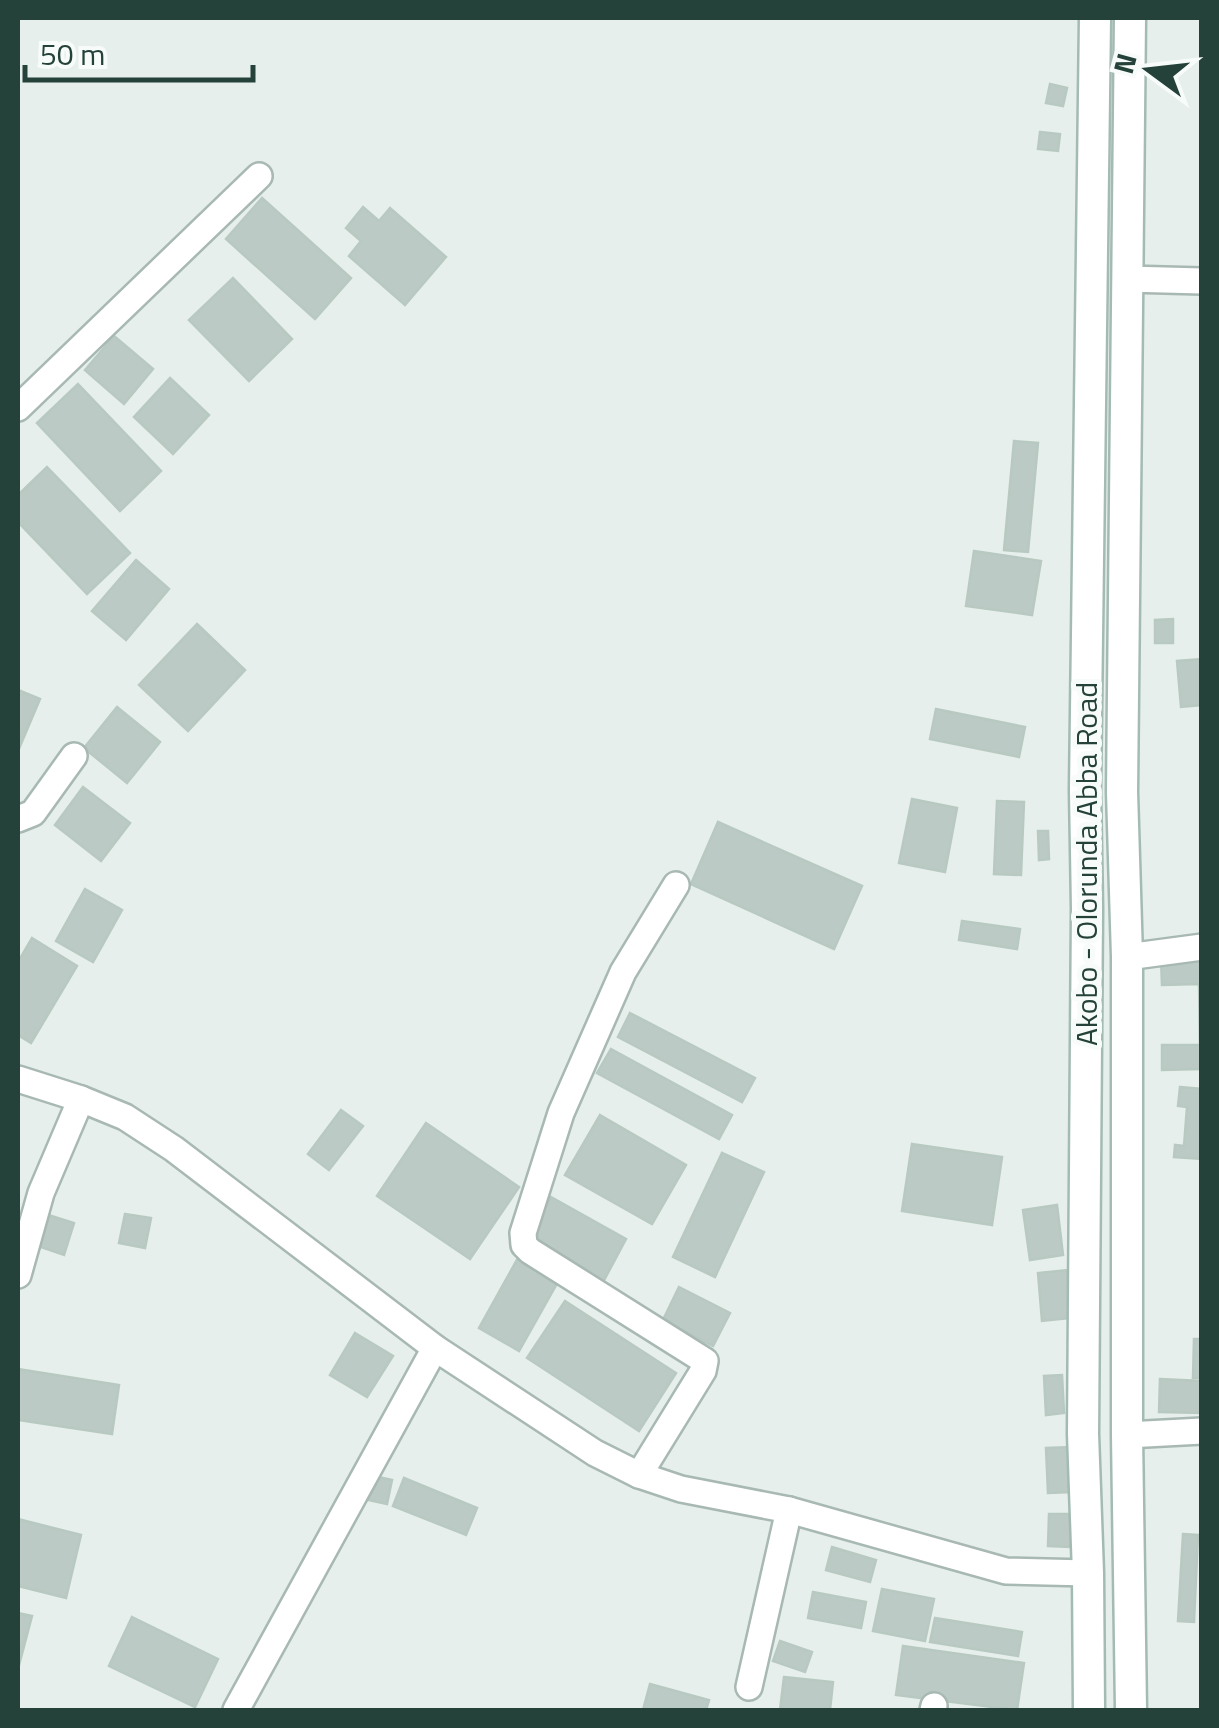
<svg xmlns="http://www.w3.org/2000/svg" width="1219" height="1728" font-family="'Titillium Web',sans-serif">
<rect width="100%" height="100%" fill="#e6efeb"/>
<g fill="#bbcac4" stroke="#b8c9c2" stroke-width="2.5">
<polygon points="1050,84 1067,88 1063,106 1046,103"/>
<polygon points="1040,132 1060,134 1058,151 1038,149"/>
<polygon points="262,198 351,278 315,319 226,239"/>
<polygon points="363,207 379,221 390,208 446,257 405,305 349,256 361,241 346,228"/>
<polygon points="233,278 292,339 249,381 189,320"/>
<polygon points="114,336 153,369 124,404 85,370"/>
<polygon points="170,378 209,415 173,454 134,417"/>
<polygon points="78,384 161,471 120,511 37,423"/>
<polygon points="1014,441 1038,443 1028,552 1004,550"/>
<polygon points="47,467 130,553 87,594 18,522 18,495"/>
<polygon points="974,551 1041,561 1032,615 966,606"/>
<polygon points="136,560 169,589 126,640 92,611"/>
<polygon points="1173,619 1173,643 1155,643 1155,620"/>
<polygon points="197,624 245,670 188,731 139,685"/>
<polygon points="1202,659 1202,705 1181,707 1177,661"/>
<polygon points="18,690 40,699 18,751"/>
<polygon points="117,707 160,742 127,783 84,748"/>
<polygon points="936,709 1025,727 1019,757 930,739"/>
<polygon points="83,787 130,823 101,861 55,825"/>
<polygon points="912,799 957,808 945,872 899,863"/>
<polygon points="997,801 1024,802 1021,875 994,874"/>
<polygon points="718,822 862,886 834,949 691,884"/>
<polygon points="1038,831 1048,831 1049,859 1039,860"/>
<polygon points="85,889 122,910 93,962 56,941"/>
<polygon points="962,921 1020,929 1017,949 959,940"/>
<polygon points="32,938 77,966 31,1043 18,1035 18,962"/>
<polygon points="1202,957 1202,1069 1162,1070 1162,1045 1200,1045 1199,984 1162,985 1161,958"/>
<polygon points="630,1013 755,1078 742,1102 618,1037"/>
<polygon points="611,1049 732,1115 719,1139 597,1073"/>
<polygon points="1180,1087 1202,1089 1202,1159 1174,1157 1175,1145 1184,1146 1187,1107 1178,1106"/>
<polygon points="341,1110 363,1126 329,1170 308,1154"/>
<polygon points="600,1115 686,1165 652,1224 565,1175"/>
<polygon points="426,1123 519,1187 470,1259 377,1196"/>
<polygon points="912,1144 1002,1157 992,1225 902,1211"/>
<polygon points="722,1153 764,1172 715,1277 673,1257"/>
<polygon points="551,1197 626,1239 602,1284 526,1243"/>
<polygon points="1057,1205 1063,1255 1030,1260 1023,1210"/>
<polygon points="42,1213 74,1223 64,1255 32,1244"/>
<polygon points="125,1214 151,1218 145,1248 119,1243"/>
<polygon points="518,1258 559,1280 519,1351 479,1328"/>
<polygon points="1067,1270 1071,1318 1042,1321 1038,1273"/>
<polygon points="679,1287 730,1313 713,1346 663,1320"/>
<polygon points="565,1301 676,1373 639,1431 527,1358"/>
<polygon points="355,1333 393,1356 367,1397 330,1375"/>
<polygon points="1194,1339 1202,1339 1202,1378 1193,1378"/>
<polygon points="18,1369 119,1385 112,1434 18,1420"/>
<polygon points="1062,1375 1064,1413 1046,1415 1044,1376"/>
<polygon points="1160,1379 1202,1381 1202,1413 1159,1412"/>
<polygon points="1071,1447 1073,1492 1048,1493 1046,1448"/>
<polygon points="369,1475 392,1480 387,1504 364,1499"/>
<polygon points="404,1478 477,1508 466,1535 393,1506"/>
<polygon points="1049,1514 1083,1514 1082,1530 1070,1529 1070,1547 1048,1546"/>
<polygon points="18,1519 81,1535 66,1598 18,1586"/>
<polygon points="1183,1534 1198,1535 1194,1622 1178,1621"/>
<polygon points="832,1547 876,1560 870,1582 826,1570"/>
<polygon points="882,1589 934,1599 925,1641 873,1631"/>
<polygon points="813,1592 866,1602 861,1628 808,1618"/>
<polygon points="18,1613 32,1616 18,1669"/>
<polygon points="132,1617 218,1659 195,1707 109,1666"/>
<polygon points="935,1618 1022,1632 1018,1656 930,1642"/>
<polygon points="780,1641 812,1652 805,1672 773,1661"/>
<polygon points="903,1646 1024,1663 1017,1710 896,1695"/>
<polygon points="784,1677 833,1682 830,1710 780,1710"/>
<polygon points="650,1684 709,1700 706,1710 643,1710"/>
</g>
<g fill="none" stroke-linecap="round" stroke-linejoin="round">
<g stroke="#a8b8b2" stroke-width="30">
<g id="street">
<polyline points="1127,279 1202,281"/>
<polyline points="18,408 259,176"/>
<polyline points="18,819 33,813 74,756"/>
<polyline points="1127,957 1202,947"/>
<polyline points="18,1079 81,1099 125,1117 174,1149 435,1348 595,1453 639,1475 681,1489 789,1510 1006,1571 1088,1573"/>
<polyline points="18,1275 41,1193 81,1099"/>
<polyline points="1127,1435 1202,1431"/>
<polyline points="639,1475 703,1371 705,1361 530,1251 524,1245 523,1233 561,1113 623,972 676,885"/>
<polyline points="749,1687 789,1510"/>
<polyline points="236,1710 435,1348"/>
<polyline points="933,1710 934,1706"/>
</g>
</g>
<g stroke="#a4bbb3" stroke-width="35">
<g id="secondary">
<polyline points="1130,18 1122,792 1127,957 1127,1435 1131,1710"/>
<polyline points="1089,1710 1088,1573 1083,1434 1087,909 1085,790 1095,18"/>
</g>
</g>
<use href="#street" stroke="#fff" stroke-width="25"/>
<use href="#secondary" stroke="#fff" stroke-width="30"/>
</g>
<g text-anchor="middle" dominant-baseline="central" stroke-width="10" stroke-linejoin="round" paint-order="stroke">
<g font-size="30" fill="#24423a" stroke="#f7fbf9">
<text transform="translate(1086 864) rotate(-90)">Akobo - Olorunda Abba Road</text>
</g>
</g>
<rect width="1219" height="1728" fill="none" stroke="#24423a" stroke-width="40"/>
<g transform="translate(1149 70) rotate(285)" stroke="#f7fbf9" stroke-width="8" paint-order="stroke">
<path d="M0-8L18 38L0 25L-18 38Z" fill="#24423a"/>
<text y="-15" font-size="28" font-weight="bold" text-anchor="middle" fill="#24423a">N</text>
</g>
<path d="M25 65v15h228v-15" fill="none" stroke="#24423a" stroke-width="5"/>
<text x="40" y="65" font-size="30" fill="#24423a" stroke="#f7fbf9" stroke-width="8" paint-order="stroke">50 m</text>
</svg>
